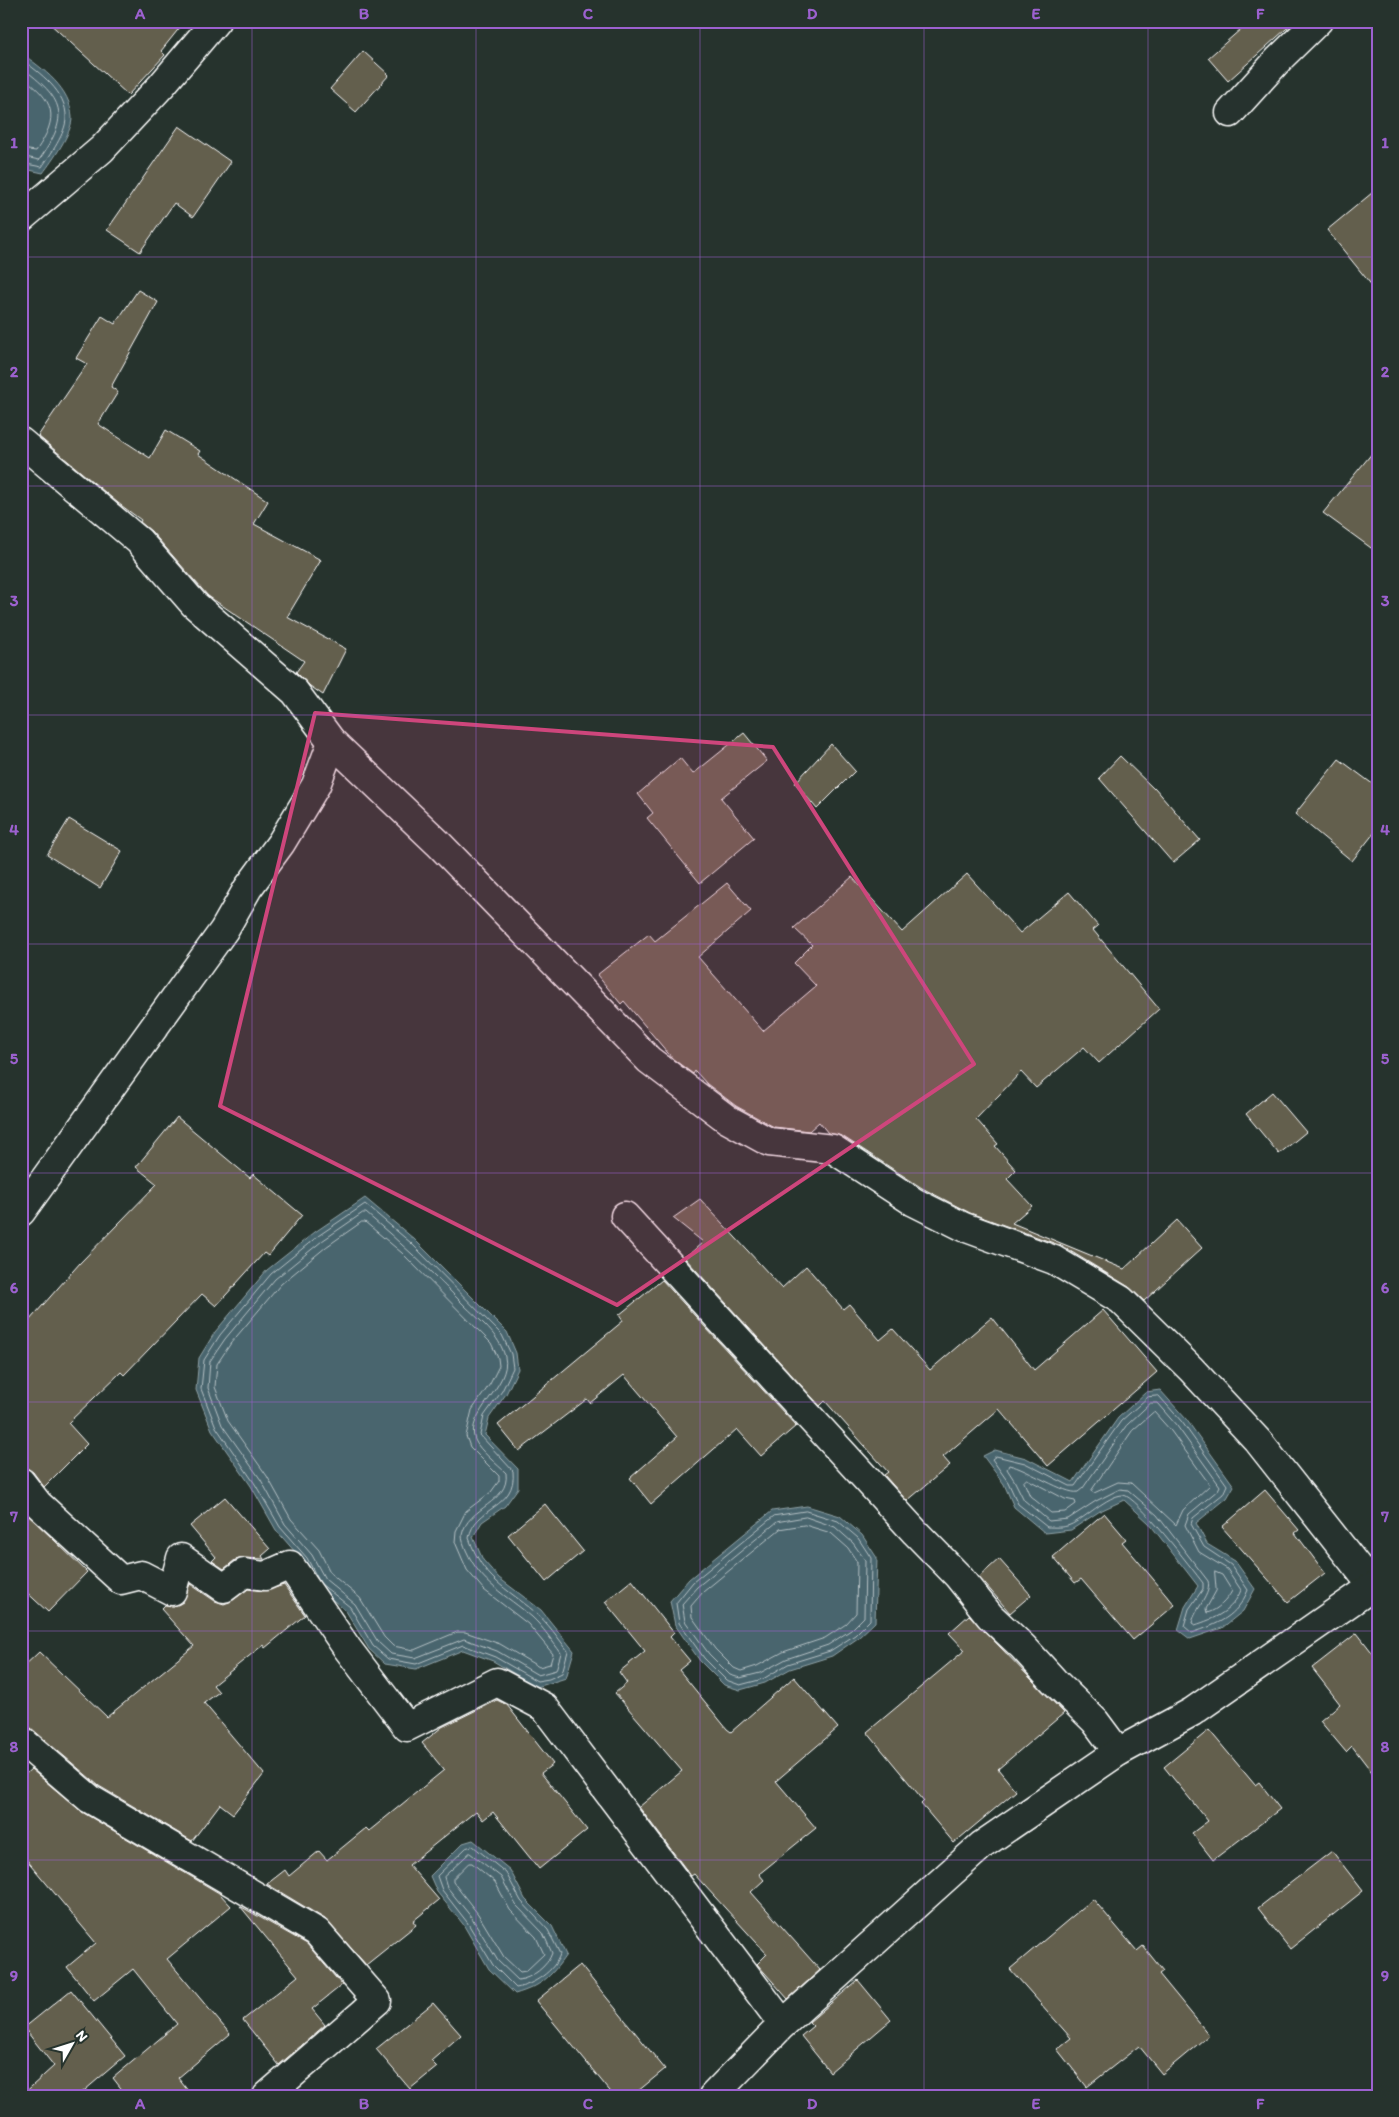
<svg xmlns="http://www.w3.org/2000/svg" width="1399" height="2117" font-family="Itim,sans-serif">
<rect width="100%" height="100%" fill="#26332d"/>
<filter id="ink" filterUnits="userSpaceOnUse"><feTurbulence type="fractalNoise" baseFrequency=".02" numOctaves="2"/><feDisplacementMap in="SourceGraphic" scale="10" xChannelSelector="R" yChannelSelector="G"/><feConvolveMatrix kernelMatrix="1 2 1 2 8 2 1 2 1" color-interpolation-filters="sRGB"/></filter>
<g filter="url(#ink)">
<g fill="#48656e" stroke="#91a3a8">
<path d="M21,53C43,69 71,88 72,118C72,133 52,161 43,173L25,169L21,166Z"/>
<polygon points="365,1198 414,1239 507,1332 516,1353 518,1369 506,1394 489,1418 485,1435 518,1469 518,1488 505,1506 482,1522 473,1537 483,1560 499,1578 541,1610 574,1651 566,1678 537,1687 493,1661 463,1650 416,1669 385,1664 369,1649 346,1611 316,1586 303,1561 276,1530 251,1486 212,1430 196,1390 199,1358 215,1332 267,1270 315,1232"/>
<polygon points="1160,1390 1186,1419 1234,1486 1227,1498 1196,1523 1207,1544 1235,1561 1255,1589 1243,1611 1222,1628 1190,1639 1178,1630 1185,1607 1198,1586 1149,1523 1124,1500 1100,1511 1071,1530 1045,1533 1014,1507 1004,1484 983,1456 995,1450 1026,1458 1073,1482 1118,1418 1146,1392"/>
<polygon points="807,1506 840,1516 862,1535 877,1558 875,1622 858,1638 832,1656 790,1669 765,1683 740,1690 724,1685 700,1661 675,1625 670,1601 689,1579 772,1511"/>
<path d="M473,1840L510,1870L525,1899L552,1926L566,1955C550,1978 541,1986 515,1994L489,1969L463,1924L437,1892L430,1876L463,1843Z"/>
</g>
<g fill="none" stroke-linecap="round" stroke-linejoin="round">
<g stroke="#b6c1c5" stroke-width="1">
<path d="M21,59C40,73 67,92 66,118C66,133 50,155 42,167L21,163"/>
<path d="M21,67C64,99 71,115 39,160L21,156"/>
<path d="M21,76C55,101 60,116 36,151L21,149"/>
<path d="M363,1213H366C400,1242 432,1272 463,1304C479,1320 500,1335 505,1357C512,1385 464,1414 475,1440C479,1450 498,1465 506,1473C510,1503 467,1507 462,1535C462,1540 464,1545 466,1550C481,1584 505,1594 532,1617C543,1627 552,1641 561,1653L556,1670L538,1675L497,1651L464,1639L415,1658L391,1654L378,1642L355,1604L325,1579L312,1555L285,1524L261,1480L222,1425L208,1388L210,1361L225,1339L275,1279L322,1241Z"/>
<polygon points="362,1222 365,1222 402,1253 491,1343 498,1358 499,1366 490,1384 472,1410 466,1436 470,1447 499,1476 499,1481 491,1492 466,1511 456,1531 455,1542 467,1570 484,1590 528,1624 553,1654 550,1664 539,1667 500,1644 465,1632 457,1632 414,1650 393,1646 384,1637 360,1598 331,1574 319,1550 291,1519 267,1476 228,1421 215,1387 217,1364 231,1343 281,1284 326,1247"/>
<path d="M1159,1396L1182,1422L1227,1485L1223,1494L1193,1518L1191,1524L1204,1547L1231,1565L1248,1590C1237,1617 1218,1624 1192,1633L1184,1626L1189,1609L1203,1589V1583C1193,1570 1136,1495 1123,1495C1108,1495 1083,1520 1070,1525C1063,1528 1053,1527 1047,1527L1018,1504L1008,1482L992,1459L996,1456L1025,1463L1070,1486H1075L1121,1421L1148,1397Z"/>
<path d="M1151,1403H1157L1177,1426L1220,1486L1218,1490L1189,1514L1185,1525L1199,1552L1227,1569L1241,1590C1233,1611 1214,1619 1195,1625L1192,1623C1195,1609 1212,1594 1208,1581L1157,1515L1128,1490L1120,1489L1096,1501L1068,1519L1049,1521L1024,1500L1014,1480L1007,1469L1009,1465C1027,1469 1066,1495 1078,1492L1083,1488L1126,1426Z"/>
<polygon points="1154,1412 1171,1431 1210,1485 1183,1510 1176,1525 1131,1483 1118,1482 1094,1493 1091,1491 1132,1431"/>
<polygon points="1027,1479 1065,1499 1075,1501 1076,1504 1065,1512 1051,1513 1030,1496 1024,1482"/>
<polygon points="806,1511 838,1521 858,1538 871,1558 870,1620 855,1635 830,1651 788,1664 763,1679 740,1685 726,1680 704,1658 679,1623 676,1603 693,1582 774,1516"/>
<polygon points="806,1517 835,1527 853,1543 865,1560 864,1617 851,1630 828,1645 786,1659 760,1673 740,1678 730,1675 709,1654 685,1621 682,1604 697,1587 777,1522"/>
<polygon points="805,1525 831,1533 848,1548 857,1562 856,1613 846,1624 825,1638 783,1652 757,1666 741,1671 734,1668 715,1649 692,1617 691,1606 703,1592 780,1529"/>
<path d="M1215,1572L1222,1575L1232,1591C1227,1600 1218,1610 1207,1613L1206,1609L1216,1591Z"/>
<path d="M318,1579L307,1558L280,1527L255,1484L216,1427L201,1389L204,1360L220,1335L271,1274L318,1236L365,1204L411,1243L502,1335L511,1354L513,1368L502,1391L484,1416L480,1435L513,1471C517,1509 474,1506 469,1538C483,1579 505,1587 535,1612C548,1623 558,1638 568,1651L562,1673L549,1679L537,1681L495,1657L463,1645L416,1664L388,1659L373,1646L350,1607L321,1584"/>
<path d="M473,1846L506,1873L521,1901L548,1930L560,1954C555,1971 533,1985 516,1988L493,1965L467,1922L442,1890L437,1876L466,1848Z"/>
<path d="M470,1853L501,1877L516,1905L543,1933L552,1953C548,1966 531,1979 518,1980L498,1961L472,1918L447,1887L444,1877Z"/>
<polygon points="469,1863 472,1863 495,1882 510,1910 536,1937 544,1954 526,1971 520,1972 504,1957 478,1914 453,1882 453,1879"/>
</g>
</g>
<g fill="#645e4d" stroke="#fff">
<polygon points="47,21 185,21 161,51 165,55 128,95"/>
<polygon points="1250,21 1295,21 1228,81 1208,58"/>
<polygon points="363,51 389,75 356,112 330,89"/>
<polygon points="179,126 231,162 193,217 174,203 140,252 107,230"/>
<polygon points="1378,188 1378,293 1327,230"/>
<polygon points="138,290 158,302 111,387 118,392 98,424 150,458 166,430 200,451 198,454 268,501 254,524 321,560 287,617 346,649 323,695 310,686 296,672 304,661 208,596 151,531 140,522 141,520 118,503 38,436 87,364 76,358 102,316 115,324"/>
<polygon points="1378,446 1378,553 1323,513"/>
<polygon points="744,733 767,761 721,798 754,838 700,883 647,818 653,813 638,794 680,758 693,774"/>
<polygon points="831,744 855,771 817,809 795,783"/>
<polygon points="1120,756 1154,789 1155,788 1200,840 1173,863 1099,778"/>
<polygon points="1339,759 1378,788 1378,828 1352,861 1295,814"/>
<polygon points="69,819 122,851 100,888 47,855"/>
<polygon points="967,874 1020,933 1069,892 1098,926 1093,930 1159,1009 1099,1063 1084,1047 1036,1088 1021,1072 976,1119 998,1144 995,1146 1016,1170 1007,1179 1032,1206 1012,1223 1124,1269 1177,1220 1202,1248 1144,1301 1129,1287 1062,1246 970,1213 922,1188 842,1136 828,1133 819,1122 809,1131 774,1127 736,1106 707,1084 695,1071 693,1074 673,1059 624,1001 621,1004 597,975 649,934 655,941 727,883 751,911 698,957 763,1031 816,986 794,963 812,945 794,928 852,877 902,932"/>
<polygon points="1272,1092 1306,1132 1279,1154 1246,1114"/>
<polygon points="177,1117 250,1178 253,1174 302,1215 268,1256 264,1253 216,1306 202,1294 124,1375 121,1372 68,1423 87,1444 44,1487 33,1472 27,1468 21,1467 21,1330 80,1263 157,1184 136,1167"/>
<polygon points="700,1199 782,1288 806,1266 843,1309 849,1304 880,1340 893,1329 930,1370 992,1317 1034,1370 1103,1310 1157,1372 1048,1466 999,1409 943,1457 950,1465 907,1501 884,1475 888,1472 825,1401 820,1406 685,1258 703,1242 673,1218"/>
<polygon points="662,1280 796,1426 761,1456 737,1429 651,1504 630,1478 677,1437 624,1375 590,1403 587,1399 519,1451 498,1425 623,1321 619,1315"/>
<polygon points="1265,1490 1299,1530 1295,1533 1325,1573 1288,1602 1222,1527"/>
<polygon points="225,1497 270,1549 262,1556 264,1559 245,1558 235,1560 224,1569 212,1561 216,1557 190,1526"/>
<polygon points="545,1504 583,1551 546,1582 508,1535"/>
<polygon points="21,1508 87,1572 48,1612 21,1587"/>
<polygon points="1104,1513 1126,1539 1122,1542 1175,1605 1133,1640 1081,1579 1075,1583 1053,1557"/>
<polygon points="999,1559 1031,1595 1010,1613 979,1577"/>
<polygon points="632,1580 674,1633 670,1637 690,1661 679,1670 727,1729 731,1732 794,1677 838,1728 776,1781 816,1828 759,1874 764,1880 751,1892 820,1970 788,1999 757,1964 767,1954 694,1874 691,1876 639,1807 682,1771 615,1693 627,1683 619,1672 645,1651 605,1602"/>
<polygon points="190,1584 215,1601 224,1604 233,1600 248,1589 263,1591 284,1585 305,1615 265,1648 263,1645 213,1685 219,1692 204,1703 264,1774 233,1814 220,1804 192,1841 99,1786 31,1728 21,1725 21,1669 39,1652 107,1717 194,1646 161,1609 165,1605 174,1606 183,1602"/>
<polygon points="969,1615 1064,1713 998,1769 1016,1791 954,1843 921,1804 924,1801 867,1732 965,1650 949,1633"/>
<polygon points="1357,1633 1378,1660 1378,1780 1352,1746 1346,1752 1320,1721 1340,1704 1312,1668"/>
<polygon points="497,1700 507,1705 553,1764 541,1773 587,1830 539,1869 493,1812 483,1820 476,1811 409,1865 439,1900 413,1921 416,1925 366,1965 325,1919 267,1884 285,1870 289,1876 319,1851 327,1860 366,1828 369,1831 444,1770 422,1743 442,1727"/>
<polygon points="1209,1730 1255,1785 1259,1782 1280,1809 1213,1860 1192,1833 1208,1821 1164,1767"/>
<polygon points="31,1769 82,1812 219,1893 231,1906 167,1959 230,2034 178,2078 192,2096 127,2096 113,2078 177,2024 133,1969 94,2001 67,1967 96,1943 21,1853 21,1778"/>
<polygon points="1332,1851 1363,1891 1290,1949 1258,1908"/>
<polygon points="1093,1899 1137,1951 1143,1946 1163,1971 1159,1974 1209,2035 1162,2074 1139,2046 1087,2087 1057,2049 1071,2038 1010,1969"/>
<polygon points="240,1906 307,1944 342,1985 312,2009 325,2025 279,2065 243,2020 298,1976"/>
<polygon points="580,1965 665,2069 632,2096 614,2096 536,2001"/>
<polygon points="858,1980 891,2020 830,2072 801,2036 813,2026 809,2022"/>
<polygon points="71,1990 125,2056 78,2096 21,2096 54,2066 24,2028"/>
<polygon points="433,2003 461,2035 431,2061 437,2067 410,2089 376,2049"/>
</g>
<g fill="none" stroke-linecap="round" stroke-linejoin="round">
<g stroke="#fff" stroke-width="31">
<g id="minor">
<polyline points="1230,113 1279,59 1318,21"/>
<polyline points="21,218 102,149 161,86 216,21"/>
<polyline points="21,442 139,541 194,604 295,692 332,742 316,785 281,843 248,888 224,930 21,1212"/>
<polyline points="332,742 438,843 649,1060 727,1119 769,1142 833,1149 914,1202 964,1227 1054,1260 1121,1300 1191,1369 1258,1441 1378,1593"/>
<polyline points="625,1216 915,1532 958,1576 990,1616 1023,1647 1054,1681 1095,1721 1118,1752"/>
<polyline points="21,1482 38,1504 121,1580 141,1575 172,1591 181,1558 224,1588 244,1573 265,1576 290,1565 347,1648 407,1727 497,1682 544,1707 783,2024"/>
<polyline points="21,1740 90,1799 317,1932 377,2001 267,2096"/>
<polyline points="713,2096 783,2024 982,1845 1118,1752 1192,1712 1372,1587"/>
</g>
</g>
<use href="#minor" stroke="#26332d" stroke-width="28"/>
</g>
</g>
<path fill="#ce467c" fill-opacity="0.2" stroke="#ce467c" stroke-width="4" stroke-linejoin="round" d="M315,713L773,747L974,1064L617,1305L220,1106Z"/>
<path fill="none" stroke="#9c61cf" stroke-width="1" stroke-opacity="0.55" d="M252,21V2096M476,21V2096M700,21V2096M924,21V2096M1148,21V2096M21,257H1378M21,486H1378M21,715H1378M21,944H1378M21,1173H1378M21,1402H1378M21,1631H1378M21,1860H1378"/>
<rect width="1399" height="2117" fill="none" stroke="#26332d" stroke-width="55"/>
<g transform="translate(72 2044) rotate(51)" stroke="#26332d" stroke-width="4" paint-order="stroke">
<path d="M0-4L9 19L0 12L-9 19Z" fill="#ffffff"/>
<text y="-8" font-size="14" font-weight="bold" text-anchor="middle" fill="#ffffff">N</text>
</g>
<rect x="28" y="28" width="1344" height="2062" fill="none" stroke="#9c61cf" stroke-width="2"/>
<g font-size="16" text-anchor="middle" font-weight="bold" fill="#9c61cf">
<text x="140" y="19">A</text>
<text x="364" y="19">B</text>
<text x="588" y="19">C</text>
<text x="812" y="19">D</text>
<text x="1036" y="19">E</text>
<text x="1260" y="19">F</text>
<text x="14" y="148">1</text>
<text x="1385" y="148">1</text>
<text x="14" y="377">2</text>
<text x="1385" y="377">2</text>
<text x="14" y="606">3</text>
<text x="1385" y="606">3</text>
<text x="14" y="835">4</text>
<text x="1385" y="835">4</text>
<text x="14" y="1064">5</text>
<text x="1385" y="1064">5</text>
<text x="14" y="1293">6</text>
<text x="1385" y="1293">6</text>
<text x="14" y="1522">7</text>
<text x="1385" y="1522">7</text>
<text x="14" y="1752">8</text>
<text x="1385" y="1752">8</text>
<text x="14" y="1981">9</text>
<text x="1385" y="1981">9</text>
<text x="140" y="2109">A</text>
<text x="364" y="2109">B</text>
<text x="588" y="2109">C</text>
<text x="812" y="2109">D</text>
<text x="1036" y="2109">E</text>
<text x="1260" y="2109">F</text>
</g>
</svg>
